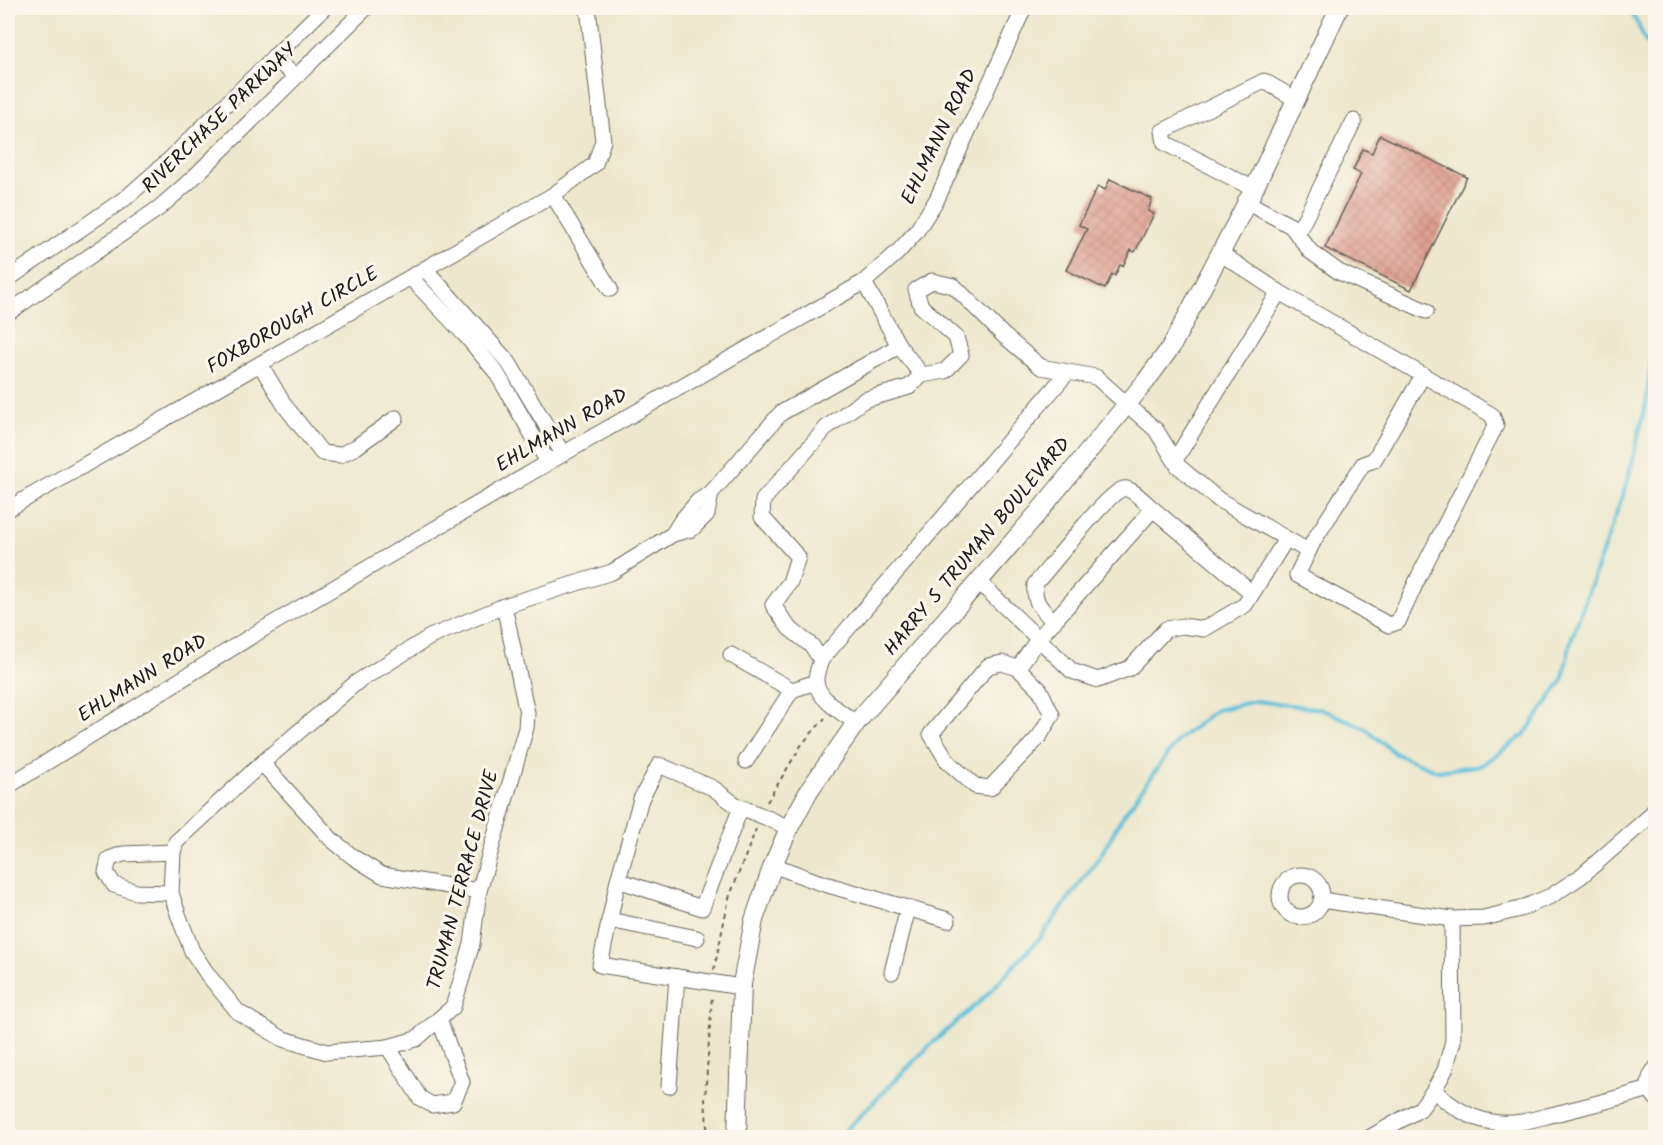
<svg xmlns="http://www.w3.org/2000/svg" width="1663" height="1145" font-family="Kalam,sans-serif">
<defs>
<pattern id="building-cross-hatch" width="8" height="8" patternUnits="userSpaceOnUse" patternTransform="scale(1.5)"><rect width="8" height="8" fill="#de9f90"/><path d="M0 0l8 8M0 8l8-8" fill="none" stroke="#be887c"/></pattern>
</defs>
<rect width="100%" height="100%" fill="#fbf7ec"/>
<filter id="ink" filterUnits="userSpaceOnUse"><feTurbulence type="fractalNoise" baseFrequency=".0167" numOctaves="2"/><feDisplacementMap in="SourceGraphic" scale="12" xChannelSelector="R" yChannelSelector="G"/><feConvolveMatrix kernelMatrix="1 2 1 2 8 2 1 2 1" color-interpolation-filters="sRGB"/></filter>
<filter id="wash" filterUnits="userSpaceOnUse"><feTurbulence type="fractalNoise" baseFrequency=".008" numOctaves="4" result="noise"/><feDisplacementMap in="SourceGraphic" scale="24" xChannelSelector="R" yChannelSelector="G"/><feGaussianBlur stdDeviation="1.35" result="paint"/><feColorMatrix in="noise" values="0 0 0 0 0 0 0 0 0 0 0 0 0 0 0 0 0 1.4 0 .05"/><feComposite in="paint" operator="in"/></filter>
<g filter="url(#wash)">
<rect width="100%" height="100%" fill="#ede8cd"/>
<g fill="none" stroke-linecap="round" stroke-linejoin="round">
<g stroke="#5dbfdb" stroke-width="4">
<path d="M1628,8C1641,24 1642,41 1656,59"/>
<polyline points="838,1138 928,1047 987,995 1039,939 1101,855 1122,817 1178,740 1216,710 1256,701 1321,709 1363,727 1396,754 1438,771 1482,765 1524,735 1562,681 1572,637 1627,483 1647,399 1654,334 1656,272"/>
</g>
</g>
<g id="blocks">
<g fill="url(#building-cross-hatch)">
<polygon points="1380,135 1467,177 1411,290 1325,248 1361,174 1353,170 1363,149 1372,153"/>
<polygon points="1110,179 1152,199 1148,211 1154,214 1135,252 1131,250 1123,266 1120,265 1115,276 1112,274 1105,289 1066,270 1087,229 1079,225 1098,186 1105,190"/>
</g>
</g>
</g>
<g filter="url(#ink)">
<use href="#blocks" fill-opacity="0" stroke="#65635a" stroke-width="1.5"/>
<g fill="none" stroke-linecap="round" stroke-linejoin="round">
<g stroke="#65635a" stroke-width="17">
<g id="minor">
<polyline points="273,57 295,76"/>
<polyline points="1254,189 1165,143 1163,131 1264,81 1297,100"/>
<polyline points="553,195 610,289"/>
<polyline points="1245,201 1291,226 1311,252 1339,272 1426,311"/>
<polyline points="1297,234 1354,121"/>
<polyline points="1220,253 1279,292 1492,415 1496,425 1419,576 1398,622 1389,625 1297,575 1314,540 1363,464 1374,460 1423,375"/>
<polyline points="425,269 509,363 563,454"/>
<polyline points="411,278 466,336 496,372 548,462"/>
<polyline points="8,279 127,197 170,159 324,8"/>
<polyline points="8,313 159,208 192,179 366,8"/>
<polyline points="899,346 922,375"/>
<polyline points="260,364 285,406 322,453 340,455 356,447 396,418"/>
<polyline points="1175,460 1279,292"/>
<polyline points="8,509 553,195 595,164 603,141 588,8"/>
<polyline points="673,534 692,529 707,514 711,493"/>
<polyline points="979,582 1072,671 1098,680 1130,668 1166,629 1183,626 1204,629 1245,605 1286,539"/>
<polygon points="504,606 527,713 526,728 479,891 472,944 453,1007 416,1039 388,1047 327,1052 283,1039 238,1012 208,975 192,951 178,914 171,893 173,852 176,842 262,763 357,682 430,637"/>
<polyline points="504,606 612,572 673,534 681,521 698,501 711,493 781,413 899,346 864,282"/>
<path d="M1054,622C1042,609 1033,603 1035,584C1049,569 1108,492 1123,489C1132,487 1146,504 1153,509"/>
<polyline points="731,655 792,690"/>
<polyline points="821,660 1067,373"/>
<polyline points="1018,668 1040,690 1052,715 1039,737 990,788 975,786 948,762 931,734 988,666 1002,663 1018,668 1038,639 1153,509 1252,593"/>
<path d="M856,723C843,713 820,701 816,683C815,677 819,666 821,660L812,646L789,628L773,605L790,582L798,557L762,517L763,500L827,427L864,400L909,387L922,375L945,371L961,355L956,337L921,306L916,290L932,281L954,286L1003,335L1041,367L1096,377L1156,430L1178,466L1219,500L1308,551"/>
<polyline points="746,761 792,690 816,682"/>
<polyline points="262,763 331,839 353,857 382,875 479,891"/>
<polyline points="8,786 260,631 563,454 864,282 897,253 916,232 937,199 1024,8"/>
<path d="M741,807L702,908L618,880L641,799L659,765L713,788L737,806C754,812 772,820 789,828"/>
<polyline points="773,865 818,882 948,920"/>
<circle cx="1301" cy="896" r="21"/>
<polyline points="618,880 600,965 741,987"/>
<polyline points="171,893 136,892 114,885 106,872 109,859 123,854 173,852"/>
<polyline points="1321,900 1452,919 1484,918 1520,909 1551,896 1580,877 1649,817 1656,808"/>
<polyline points="609,920 697,938"/>
<polyline points="892,972 908,908"/>
<polyline points="388,1047 420,1098 432,1105 453,1102 462,1082 439,1019"/>
<path d="M1656,1068C1647,1078 1647,1088 1656,1098"/>
<polyline points="669,1086 677,977"/>
<path d="M1434,1090C1452,1108 1474,1121 1500,1123C1517,1125 1538,1118 1555,1114C1587,1106 1618,1098 1650,1089"/>
<polyline points="1369,1138 1420,1109 1434,1090 1445,1070 1453,1041 1452,919"/>
</g>
</g>
<g stroke="#65635a" stroke-width="20">
<polyline id="major" points="737,1138 742,984 754,920 773,865 789,828 810,789 856,723 1037,514 1146,381 1171,347 1254,189 1339,8"/>
</g>
<g stroke="#65635a" stroke-width="2" stroke-dasharray="4.5 4.5" stroke-linecap="butt">
<polyline points="767,802 802,744 825,718"/>
<polyline points="714,970 729,898 756,829"/>
<polyline points="708,1138 705,1100 712,996"/>
</g>
<use href="#minor" stroke="#fff" stroke-width="15"/>
<use href="#major" stroke="#fff" stroke-width="18"/>
</g>
</g>
<g text-anchor="middle" dominant-baseline="central" stroke-width="6" stroke-linejoin="round" paint-order="stroke">
<g font-size="20" fill="#1c1c1c" stroke="#fbf7ec">
<text transform="translate(220 119) rotate(-44)">RIVERCHASE PARKWAY</text>
<text transform="translate(940 137) rotate(-64)">EHLMANN ROAD</text>
<text transform="translate(293 321) rotate(-30)">FOXBOROUGH CIRCLE</text>
<text transform="translate(562 431) rotate(-30)">EHLMANN ROAD</text>
<text transform="translate(978 547) rotate(-50)">HARRY S TRUMAN BOULEVARD</text>
<text transform="translate(143 679) rotate(-32)">EHLMANN ROAD</text>
<text transform="translate(464 880) rotate(-75)">TRUMAN TERRACE DRIVE</text>
</g>
</g>
<rect width="1663" height="1145" fill="none" stroke="#fbf7ec" stroke-width="30"/>
</svg>
